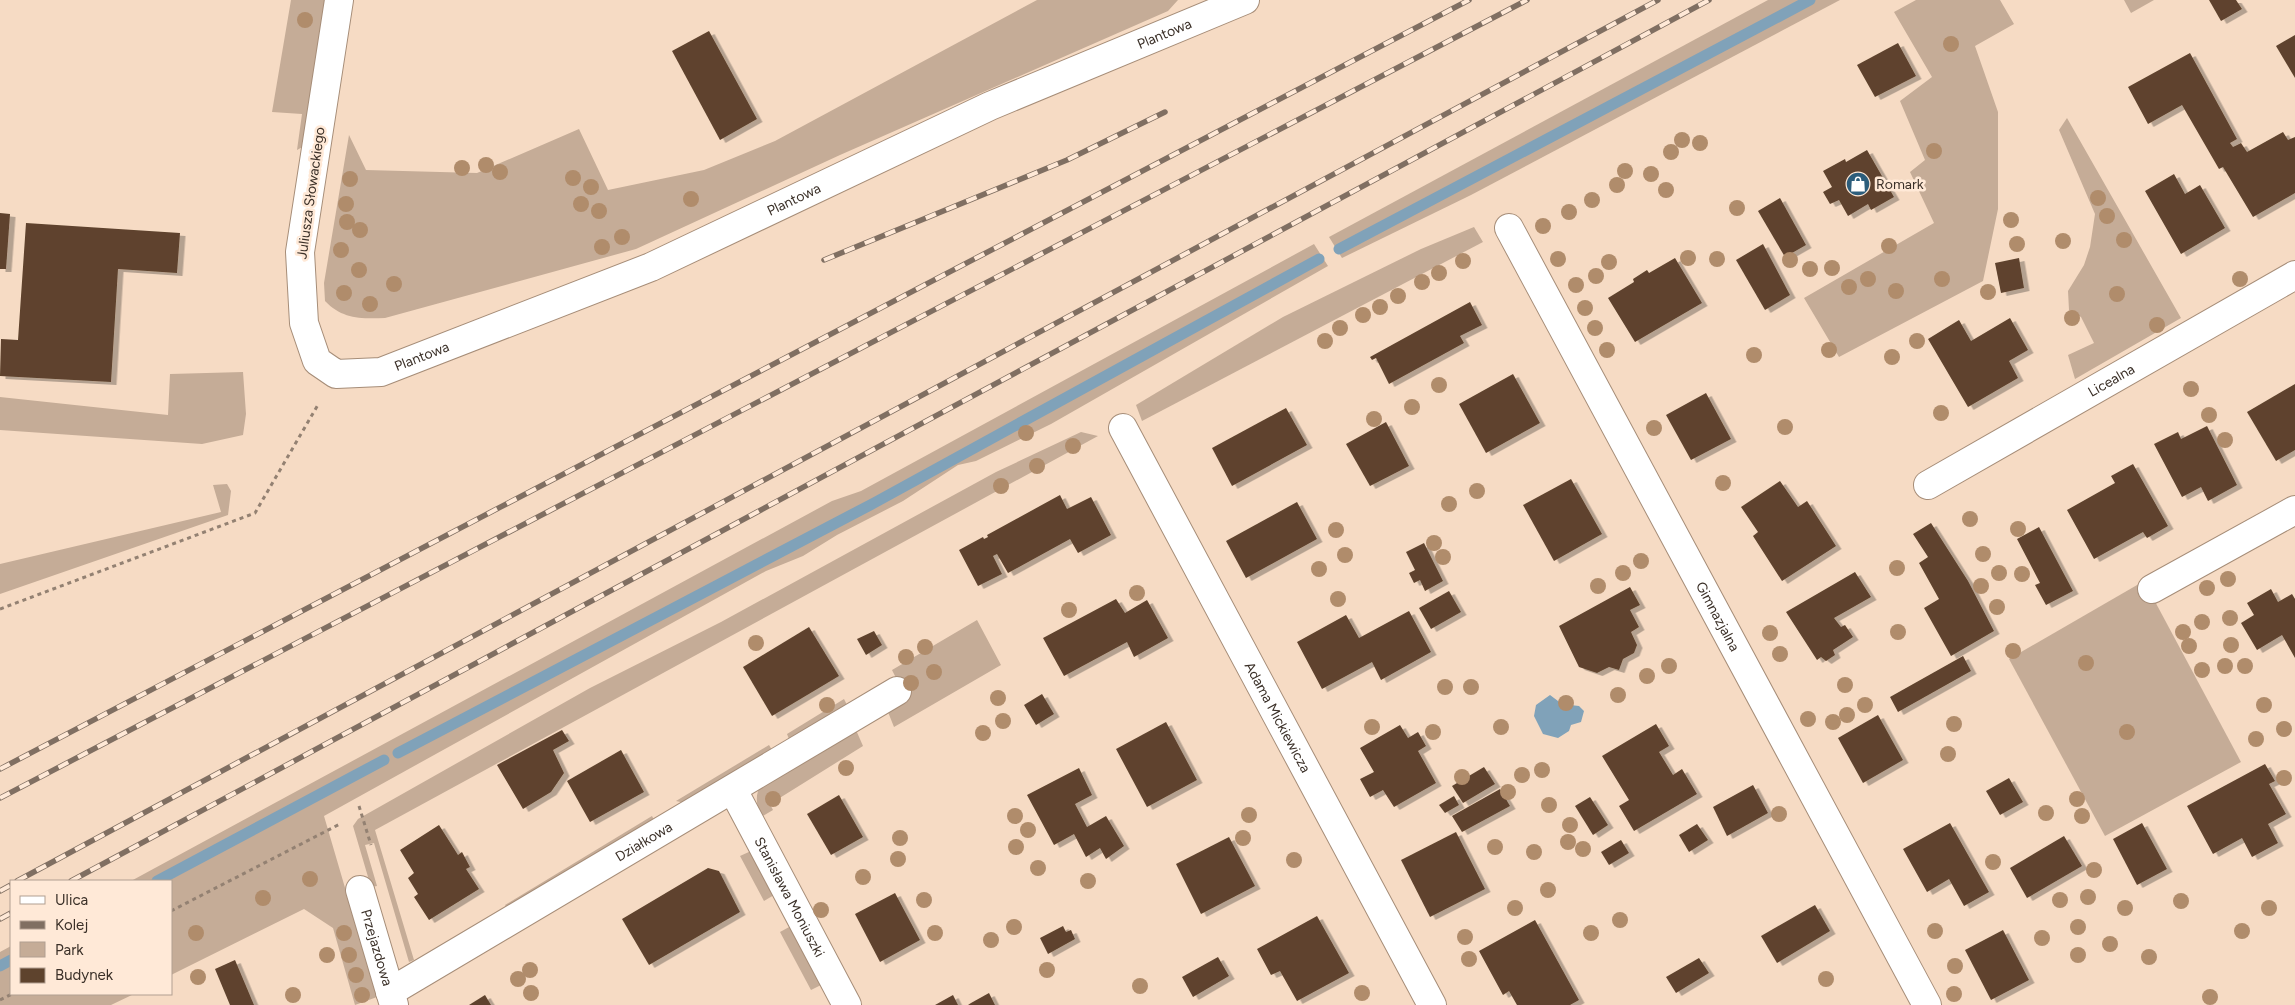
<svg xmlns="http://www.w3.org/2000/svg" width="2295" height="1005" font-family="Figtree,sans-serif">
<defs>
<filter id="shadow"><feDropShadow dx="5.5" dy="3" stdDeviation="0" flood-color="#0004"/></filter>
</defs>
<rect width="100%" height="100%" fill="#f6dbc4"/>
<g fill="#c5ac97">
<polygon points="291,0 328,0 306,145 297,150 302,114 272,112"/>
<path d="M1037,0H1178L1168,11L840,155L636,249L385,318C361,319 342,319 325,301L324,283L349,135L366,170L477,173L579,129L608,190L704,170L775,141Z"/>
<polygon points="1768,0 1840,0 1471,195 1342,258 1329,237"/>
<polygon points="1916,0 2000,0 2014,24 1975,46 1998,112 1998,209 1983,281 1839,357 1804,298 1934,223 1910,172 1925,160 1900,101 1932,77 1894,12"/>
<polygon points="2124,0 2154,0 2131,13"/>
<polygon points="2067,118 2181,318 2075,379 2068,355 2094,343 2081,317 2069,310 2068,291 2084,265 2090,247 2095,214 2059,130"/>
<polygon points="1474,227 1483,242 1142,421 1136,405 1283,317 1421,249"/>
<polygon points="1314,244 1328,266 1051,424 976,461 958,465 903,501 837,535 803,556 766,571 324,816 377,997 355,1005 333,928 304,909 171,975 171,881 131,881 832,501 861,491"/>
<polygon points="243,372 246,414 243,435 202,444 0,430 0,397 168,415 170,374"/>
<polygon points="1081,432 1098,436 375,830 414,960 409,962 374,843 365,845 377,886 371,887 353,826 358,819 590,688 721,622 996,472"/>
<polygon points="227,484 231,491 228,515 0,594 0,564 221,512 213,485"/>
<polygon points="2144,581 2241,762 2105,836 2009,659"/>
<polygon points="977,620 1001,665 894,727 888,712 906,698 892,670"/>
<polygon points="844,699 847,705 789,739 787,734"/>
<path d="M856,730L863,746L770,804L773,810L761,817C757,806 754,796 761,785Z"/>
<polygon points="769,745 772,750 685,803 676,801"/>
<polygon points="652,816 654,820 507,908 505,905"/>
<polygon points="751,851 774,895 764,901 740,856"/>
<polygon points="791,926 821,985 811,990 780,932"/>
<polygon points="11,946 11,994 134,994 111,1005 0,1005 0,952"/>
</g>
<polygon fill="#80a2b9" points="1550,695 1562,704 1579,706 1584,711 1581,722 1571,725 1569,731 1558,738 1543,734 1534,716 1536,705"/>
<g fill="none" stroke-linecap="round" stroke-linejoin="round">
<g stroke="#80a2b9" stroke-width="11">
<polyline points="1339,249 1810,0"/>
<polyline points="398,753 874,503 1319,259"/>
<polyline points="157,881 384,760"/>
<polyline points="0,966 11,960"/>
</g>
</g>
<g fill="#5e432d" filter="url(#shadow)">
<polygon points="2209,0 2236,0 2242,9 2221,21"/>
<polygon points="709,31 757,119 720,140 672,51"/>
<polygon points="2295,35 2295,78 2276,46"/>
<polygon points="1898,43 1916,76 1875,97 1857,65"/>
<polygon points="2190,53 2237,139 2230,143 2233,147 2241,143 2247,152 2283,132 2288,140 2295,137 2295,193 2253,217 2223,167 2219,169 2182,105 2148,124 2128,87"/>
<polygon points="1867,150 1894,197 1871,210 1868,204 1848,216 1839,200 1830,204 1823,192 1832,187 1823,171 1845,159 1846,162"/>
<polygon points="2174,174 2185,194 2200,185 2225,228 2181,254 2145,191"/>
<polygon points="1780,198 1806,245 1785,257 1758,211"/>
<polygon points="0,213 10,214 6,269 0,269"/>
<polygon points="26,223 180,233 177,273 118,269 111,382 0,376 1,339 18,340"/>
<polygon points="1763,244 1790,295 1765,310 1736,260"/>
<polygon points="1675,258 1702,303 1635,342 1608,298 1634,282 1633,279 1647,270 1649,273"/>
<polygon points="2019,258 2024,288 2001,293 1995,263"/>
<polygon points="1470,302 1482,325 1460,336 1464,343 1389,384 1376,358 1372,360 1370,357"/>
<polygon points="2010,318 2028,350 2009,361 2018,378 1968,407 1928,339 1959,320 1971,341"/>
<polygon points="1513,374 1540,423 1486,453 1459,404"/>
<polygon points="2295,384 2295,450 2276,461 2247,412"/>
<polygon points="1706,393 1731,439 1691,460 1666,415"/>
<polygon points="1286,408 1307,445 1232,486 1212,448"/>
<polygon points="1386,422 1409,466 1370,486 1346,444"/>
<polygon points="2207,426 2237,485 2208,501 2201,487 2182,497 2154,444 2178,432 2181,439"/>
<polygon points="2133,464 2168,526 2147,538 2143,532 2094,559 2067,510 2115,483 2111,476"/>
<polygon points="1571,479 1602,534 1554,561 1523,505"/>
<polygon points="1780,481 1798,507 1807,501 1836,546 1782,581 1753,536 1758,532 1741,507"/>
<polygon points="1060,495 1067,509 1091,497 1111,535 1078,553 1070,539 1008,573 997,554 993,556 1002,574 978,586 959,550 983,537 984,539 988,537 987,535"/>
<polygon points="1297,502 1317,539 1246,578 1226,541"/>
<polygon points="1931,523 1968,581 1994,631 1951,656 1924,608 1939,599 1919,563 1928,557 1913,534"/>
<polygon points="2039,527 2073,591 2046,605 2035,585 2040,583 2017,539"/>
<polygon points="1424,543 1443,581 1425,591 1420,580 1414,583 1409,573 1415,570 1406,552"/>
<polygon points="1855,572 1871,597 1834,618 1841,627 1845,625 1853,637 1833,650 1835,655 1826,661 1821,657 1817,660 1786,612"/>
<polygon points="1630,587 1640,605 1630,610 1639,627 1631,632 1637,645 1634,653 1623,659 1619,670 1609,667 1597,673 1579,667 1559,626"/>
<polygon points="2271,589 2278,602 2292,594 2295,599 2295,658 2282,635 2257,650 2241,623 2254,615 2247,603"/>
<polygon points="1449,591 1461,612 1431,629 1419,608"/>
<polygon points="1116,599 1125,613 1147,600 1168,638 1134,657 1127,642 1064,676 1043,638"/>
<polygon points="1409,611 1431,652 1381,680 1372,662 1322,689 1297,642 1346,615 1359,638"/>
<polygon points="809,627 839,676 772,716 743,667"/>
<polygon points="874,631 882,645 866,655 857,639"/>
<polygon points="1963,656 1971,671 1898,712 1890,697"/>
<polygon points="1042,694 1054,714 1036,725 1024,705"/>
<polygon points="1878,715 1903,760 1863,783 1838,738"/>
<polygon points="1166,722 1197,780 1147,807 1116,749"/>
<polygon points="1656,724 1669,746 1659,752 1673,775 1682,769 1697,794 1634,831 1619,806 1629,800 1602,756"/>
<polygon points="1400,725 1408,738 1418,732 1426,746 1418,751 1436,783 1394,807 1383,790 1370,797 1360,779 1374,772 1360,748"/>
<polygon points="562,730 569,741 553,750 564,773 551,792 523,809 497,765"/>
<polygon points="621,750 644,792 590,822 567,781"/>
<polygon points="2265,764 2275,781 2269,784 2286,814 2268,824 2278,843 2252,857 2242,838 2213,854 2187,806"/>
<polygon points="1484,767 1495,784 1463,803 1452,786"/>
<polygon points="1079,768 1092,795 1075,804 1087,827 1106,816 1124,846 1106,859 1100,848 1086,857 1074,834 1054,845 1027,795"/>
<polygon points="2009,778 2023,802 2000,815 1986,791"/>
<polygon points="1753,785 1768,813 1727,836 1713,807"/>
<polygon points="1500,789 1510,806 1462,832 1452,816"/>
<polygon points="839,795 863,837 831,855 807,814"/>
<polygon points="1454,796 1459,805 1445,813 1439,805"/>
<polygon points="1590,797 1608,825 1593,835 1575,806"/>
<polygon points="1950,823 1989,892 1964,906 1949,879 1927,892 1903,849"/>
<polygon points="2142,823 2167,869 2137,885 2113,839"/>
<polygon points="1697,824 1708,840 1689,852 1679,835"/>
<polygon points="439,825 458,855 462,852 470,867 466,869 479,889 429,920 414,897 418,894 408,878 414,873 400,850"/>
<polygon points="1456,832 1485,889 1430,917 1401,860"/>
<polygon points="2064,836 2082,866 2027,898 2010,868"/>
<polygon points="1229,837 1255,886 1201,914 1176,864"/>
<polygon points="1621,840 1629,853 1609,865 1601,852"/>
<polygon points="708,868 719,871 740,912 649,965 622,919"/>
<polygon points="895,893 920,940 880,962 855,914"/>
<polygon points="1815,905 1830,931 1777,963 1761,936"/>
<polygon points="1317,916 1349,973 1297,1001 1280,971 1271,975 1257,949"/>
<polygon points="1535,920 1579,1000 1570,1005 1517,1005 1509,991 1503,995 1479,951"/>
<polygon points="1063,926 1066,932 1071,930 1075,939 1048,954 1040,938"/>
<polygon points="2003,930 2029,980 1991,1000 1965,950"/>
<polygon points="1218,957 1229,976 1193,997 1182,977"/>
<polygon points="1699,958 1709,973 1676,993 1666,977"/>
<polygon points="235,960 254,1005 230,1005 215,969"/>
<polygon points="989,993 995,1005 968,1005 971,1003"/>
<polygon points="485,995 491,1005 469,1005"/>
<polygon points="953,995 958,1005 935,1005"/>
</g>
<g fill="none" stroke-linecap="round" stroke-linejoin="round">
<g stroke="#a68d78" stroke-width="30">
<g id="minor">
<path id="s1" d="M339,0L300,252L304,323L317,361L336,374L381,372L651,267L990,106L1245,0"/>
<path id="s2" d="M1509,228L1927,1005"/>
<path id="s3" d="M1123,428L1432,1005"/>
<path id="s4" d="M1928,485L2295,275"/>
<polyline points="2152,589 2295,510"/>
<path id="s5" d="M733,790L847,1005"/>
<path id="s6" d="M360,890L394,1005"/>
<path id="s7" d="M390,992L897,691"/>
</g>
</g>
<g stroke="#938172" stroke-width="3" stroke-dasharray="4 4" stroke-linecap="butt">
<polyline points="0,609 255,513 319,403"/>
<polyline points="359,806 371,845"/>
<polyline points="171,911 340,824"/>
<polyline points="0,1000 12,994"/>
</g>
<use href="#minor" stroke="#fff" stroke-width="28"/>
<g stroke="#806f62" stroke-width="5.5">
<g id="rail">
<polyline points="824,260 1067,160 1165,112"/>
<polyline points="0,769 1469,0"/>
<polyline points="0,798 1527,0"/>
<polyline points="17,881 1658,0"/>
<polyline points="71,881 1709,0"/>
<polyline points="0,891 11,885"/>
<polyline points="0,919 11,913"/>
</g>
</g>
<use href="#rail" stroke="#ffe9d7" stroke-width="4" stroke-dasharray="11" stroke-linecap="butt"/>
</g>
<g fill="#b08c6b">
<circle cx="305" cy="20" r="8"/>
<circle cx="1951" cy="44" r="8"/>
<circle cx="1682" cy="140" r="8"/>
<circle cx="1700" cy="143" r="8"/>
<circle cx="1934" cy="151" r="8"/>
<circle cx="1671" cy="152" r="8"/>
<circle cx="486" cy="165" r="8"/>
<circle cx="462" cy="168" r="8"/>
<circle cx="1625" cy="171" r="8"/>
<circle cx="500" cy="172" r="8"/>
<circle cx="1651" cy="174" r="8"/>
<circle cx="573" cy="178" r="8"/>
<circle cx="350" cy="179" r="8"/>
<circle cx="1617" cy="185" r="8"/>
<circle cx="591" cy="187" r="8"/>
<circle cx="1666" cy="190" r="8"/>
<circle cx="2098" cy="198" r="8"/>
<circle cx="691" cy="199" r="8"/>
<circle cx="1592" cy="200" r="8"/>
<circle cx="346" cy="204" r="8"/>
<circle cx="581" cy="204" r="8"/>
<circle cx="1737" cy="208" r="8"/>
<circle cx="599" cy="211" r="8"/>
<circle cx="1569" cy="212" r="8"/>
<circle cx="2107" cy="216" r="8"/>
<circle cx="2011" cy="220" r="8"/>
<circle cx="347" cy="222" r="8"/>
<circle cx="1543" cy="226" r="8"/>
<circle cx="360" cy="230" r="8"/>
<circle cx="622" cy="237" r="8"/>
<circle cx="2124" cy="240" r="8"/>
<circle cx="2063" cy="241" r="8"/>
<circle cx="2017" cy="244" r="8"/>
<circle cx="1889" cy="246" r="8"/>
<circle cx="602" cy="247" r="8"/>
<circle cx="341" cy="250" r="8"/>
<circle cx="1688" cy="258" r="8"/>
<circle cx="1558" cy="259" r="8"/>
<circle cx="1717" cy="259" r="8"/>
<circle cx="1790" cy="260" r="8"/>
<circle cx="1463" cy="261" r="8"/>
<circle cx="1609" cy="262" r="8"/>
<circle cx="1832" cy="268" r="8"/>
<circle cx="1810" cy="269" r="8"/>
<circle cx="359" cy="270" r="8"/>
<circle cx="1439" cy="273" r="8"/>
<circle cx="1596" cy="276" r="8"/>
<circle cx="1868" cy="279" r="8"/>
<circle cx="1942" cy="279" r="8"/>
<circle cx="2240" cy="279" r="8"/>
<circle cx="1422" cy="282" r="8"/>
<circle cx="394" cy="284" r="8"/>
<circle cx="1576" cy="285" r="8"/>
<circle cx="1849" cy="287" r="8"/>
<circle cx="1896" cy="291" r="8"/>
<circle cx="1988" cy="292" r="8"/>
<circle cx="344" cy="293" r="8"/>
<circle cx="2117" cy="294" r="8"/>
<circle cx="1398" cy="296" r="8"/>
<circle cx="370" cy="304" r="8"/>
<circle cx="1380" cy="307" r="8"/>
<circle cx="1585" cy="308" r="8"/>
<circle cx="1363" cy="315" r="8"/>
<circle cx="2072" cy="318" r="8"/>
<circle cx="2157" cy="325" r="8"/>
<circle cx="1340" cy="328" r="8"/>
<circle cx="1595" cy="328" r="8"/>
<circle cx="1325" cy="341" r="8"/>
<circle cx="1917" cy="341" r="8"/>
<circle cx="1607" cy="350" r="8"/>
<circle cx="1829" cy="350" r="8"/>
<circle cx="1754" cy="355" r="8"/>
<circle cx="1892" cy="357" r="8"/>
<circle cx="1439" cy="385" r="8"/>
<circle cx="2191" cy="389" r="8"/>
<circle cx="1412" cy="407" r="8"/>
<circle cx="1941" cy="413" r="8"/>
<circle cx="2209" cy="415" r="8"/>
<circle cx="1374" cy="419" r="8"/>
<circle cx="1785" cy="427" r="8"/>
<circle cx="1654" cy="428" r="8"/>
<circle cx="1026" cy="433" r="8"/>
<circle cx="2225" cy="440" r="8"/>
<circle cx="1073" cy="446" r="8"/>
<circle cx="1037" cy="466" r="8"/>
<circle cx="1723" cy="483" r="8"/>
<circle cx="1001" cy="486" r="8"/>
<circle cx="1477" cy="491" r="8"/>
<circle cx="1449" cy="504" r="8"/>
<circle cx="1970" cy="519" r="8"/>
<circle cx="2018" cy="529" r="8"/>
<circle cx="1336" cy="530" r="8"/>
<circle cx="1434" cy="543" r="8"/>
<circle cx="1983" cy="554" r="8"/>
<circle cx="1345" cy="555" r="8"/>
<circle cx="1443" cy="557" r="8"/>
<circle cx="1641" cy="561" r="8"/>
<circle cx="1897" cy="568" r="8"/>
<circle cx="1319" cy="569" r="8"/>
<circle cx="1623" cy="573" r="8"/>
<circle cx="1999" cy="573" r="8"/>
<circle cx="2022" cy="574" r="8"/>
<circle cx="2228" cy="579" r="8"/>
<circle cx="1598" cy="586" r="8"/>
<circle cx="1981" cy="586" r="8"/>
<circle cx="2207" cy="588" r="8"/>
<circle cx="1137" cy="593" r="8"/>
<circle cx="1338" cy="599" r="8"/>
<circle cx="1997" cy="607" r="8"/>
<circle cx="1069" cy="610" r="8"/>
<circle cx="2230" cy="618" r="8"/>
<circle cx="2202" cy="622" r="8"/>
<circle cx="1898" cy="632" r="8"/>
<circle cx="2183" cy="632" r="8"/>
<circle cx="1770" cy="633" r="8"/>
<circle cx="756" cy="643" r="8"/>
<circle cx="2231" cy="645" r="8"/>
<circle cx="2189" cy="646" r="8"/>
<circle cx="925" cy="647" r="8"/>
<circle cx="2013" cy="651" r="8"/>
<circle cx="1780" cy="654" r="8"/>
<circle cx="906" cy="657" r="8"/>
<circle cx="2086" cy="663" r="8"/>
<circle cx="1669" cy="666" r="8"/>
<circle cx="2225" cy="666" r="8"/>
<circle cx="2245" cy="666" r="8"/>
<circle cx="2202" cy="670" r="8"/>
<circle cx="934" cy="672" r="8"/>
<circle cx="1647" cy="676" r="8"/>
<circle cx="911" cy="683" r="8"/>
<circle cx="1845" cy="685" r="8"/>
<circle cx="1445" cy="687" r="8"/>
<circle cx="1471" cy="687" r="8"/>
<circle cx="1618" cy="695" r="8"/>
<circle cx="998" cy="698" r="8"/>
<circle cx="1566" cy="703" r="8"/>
<circle cx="827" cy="705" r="8"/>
<circle cx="1865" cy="705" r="8"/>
<circle cx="2264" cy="705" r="8"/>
<circle cx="1847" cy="715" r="8"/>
<circle cx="1808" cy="719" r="8"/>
<circle cx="1003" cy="721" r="8"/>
<circle cx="1833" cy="722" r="8"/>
<circle cx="1954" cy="724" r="8"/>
<circle cx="1372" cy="727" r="8"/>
<circle cx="1501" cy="727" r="8"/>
<circle cx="2284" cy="729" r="8"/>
<circle cx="1433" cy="732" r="8"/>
<circle cx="2127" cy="732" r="8"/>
<circle cx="983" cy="733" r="8"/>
<circle cx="2256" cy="739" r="8"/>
<circle cx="1948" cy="754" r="8"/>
<circle cx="846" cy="768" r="8"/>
<circle cx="1542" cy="770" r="8"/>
<circle cx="1522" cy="775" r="8"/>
<circle cx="1462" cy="777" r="8"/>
<circle cx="2284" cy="778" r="8"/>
<circle cx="1508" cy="792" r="8"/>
<circle cx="773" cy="799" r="8"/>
<circle cx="2077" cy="799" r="8"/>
<circle cx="1549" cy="805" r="8"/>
<circle cx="2046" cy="813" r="8"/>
<circle cx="1779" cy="814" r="8"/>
<circle cx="1249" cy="815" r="8"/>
<circle cx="1015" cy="816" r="8"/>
<circle cx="2082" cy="816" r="8"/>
<circle cx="1570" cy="825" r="8"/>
<circle cx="1028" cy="830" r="8"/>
<circle cx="900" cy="838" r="8"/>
<circle cx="1243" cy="838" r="8"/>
<circle cx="1568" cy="842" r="8"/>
<circle cx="1016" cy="847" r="8"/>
<circle cx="1495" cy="847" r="8"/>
<circle cx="1583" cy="849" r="8"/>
<circle cx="1534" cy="852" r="8"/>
<circle cx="898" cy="859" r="8"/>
<circle cx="1294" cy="860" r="8"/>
<circle cx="1993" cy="862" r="8"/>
<circle cx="1038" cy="868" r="8"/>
<circle cx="2094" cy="870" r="8"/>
<circle cx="863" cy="877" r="8"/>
<circle cx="310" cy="879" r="8"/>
<circle cx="1088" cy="881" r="8"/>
<circle cx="1548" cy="890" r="8"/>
<circle cx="2088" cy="897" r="8"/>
<circle cx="263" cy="898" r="8"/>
<circle cx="924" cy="900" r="8"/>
<circle cx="2060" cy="900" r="8"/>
<circle cx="2181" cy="901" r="8"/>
<circle cx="1515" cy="908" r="8"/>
<circle cx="2125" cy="908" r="8"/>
<circle cx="2269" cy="908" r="8"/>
<circle cx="821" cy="910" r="8"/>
<circle cx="1620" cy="920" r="8"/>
<circle cx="1014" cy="927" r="8"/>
<circle cx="2078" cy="927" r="8"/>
<circle cx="1935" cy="931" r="8"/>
<circle cx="2242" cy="931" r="8"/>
<circle cx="196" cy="933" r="8"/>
<circle cx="344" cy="933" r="8"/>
<circle cx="935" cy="933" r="8"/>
<circle cx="1591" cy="933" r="8"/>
<circle cx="1465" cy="937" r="8"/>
<circle cx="2042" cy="938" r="8"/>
<circle cx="991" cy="940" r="8"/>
<circle cx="2110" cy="944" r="8"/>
<circle cx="327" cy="955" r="8"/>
<circle cx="349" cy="955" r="8"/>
<circle cx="2078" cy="955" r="8"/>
<circle cx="2149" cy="957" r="8"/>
<circle cx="1469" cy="959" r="8"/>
<circle cx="1955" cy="966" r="8"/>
<circle cx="530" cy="970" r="8"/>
<circle cx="1047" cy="970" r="8"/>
<circle cx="356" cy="975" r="8"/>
<circle cx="198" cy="977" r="8"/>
<circle cx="518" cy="979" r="8"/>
<circle cx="1826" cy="979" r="8"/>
<circle cx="1140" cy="986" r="8"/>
<circle cx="531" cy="993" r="8"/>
<circle cx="1362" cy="993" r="8"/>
<circle cx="1954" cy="994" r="8"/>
<circle cx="293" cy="995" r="8"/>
<circle cx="362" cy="995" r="8"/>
<circle cx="2210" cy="997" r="8"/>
</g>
<defs>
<g id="shop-disc" transform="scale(1.25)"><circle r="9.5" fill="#2c5d7b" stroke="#ffe9d7"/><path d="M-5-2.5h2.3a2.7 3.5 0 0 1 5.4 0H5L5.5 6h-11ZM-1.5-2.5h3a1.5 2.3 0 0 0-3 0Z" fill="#fff"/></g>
</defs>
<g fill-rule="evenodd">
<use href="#shop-disc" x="1858" y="184"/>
</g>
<g text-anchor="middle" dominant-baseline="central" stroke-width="5" stroke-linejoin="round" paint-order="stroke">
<g font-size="14" fill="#3b3028" stroke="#ffe9d7">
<text stroke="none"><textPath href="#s1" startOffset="1288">Plantowa</textPath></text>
<text transform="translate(311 193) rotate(-82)">Juliusza Słowackiego</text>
<text stroke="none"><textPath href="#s1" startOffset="882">Plantowa</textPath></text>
<text stroke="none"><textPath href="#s1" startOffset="478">Plantowa</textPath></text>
<text stroke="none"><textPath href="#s4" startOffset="211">Licealna</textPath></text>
<text stroke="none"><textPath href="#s2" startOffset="441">Gimnazjalna</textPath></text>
<text stroke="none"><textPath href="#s3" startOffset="328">Adama Mickiewicza</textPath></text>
<text stroke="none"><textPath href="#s7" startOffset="295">Działkowa</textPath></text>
<text stroke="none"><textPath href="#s5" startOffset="121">Stanisława Moniuszki</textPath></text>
<text stroke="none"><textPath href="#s6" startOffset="60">Przejazdowa</textPath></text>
</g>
<g font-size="14" fill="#3b3028" stroke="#ffe9d7" text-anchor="start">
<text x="1876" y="184">Romark</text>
</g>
</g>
<rect x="10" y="880" width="162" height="115" fill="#ffe9d7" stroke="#b19f91"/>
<rect x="20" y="896" width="25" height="8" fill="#ffffff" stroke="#b19f91"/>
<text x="55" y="905" font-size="15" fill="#3b3028">Ulica</text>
<rect x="20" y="921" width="25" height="8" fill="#806f62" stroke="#b19f91"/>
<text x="55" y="930" font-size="15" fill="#3b3028">Kolej</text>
<rect x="20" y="942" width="25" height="15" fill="#c5ac97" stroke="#b19f91"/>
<text x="55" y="955" font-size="15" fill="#3b3028">Park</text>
<rect x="20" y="968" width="25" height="15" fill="#5e432d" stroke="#b19f91"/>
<text x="55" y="980" font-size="15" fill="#3b3028">Budynek</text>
</svg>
